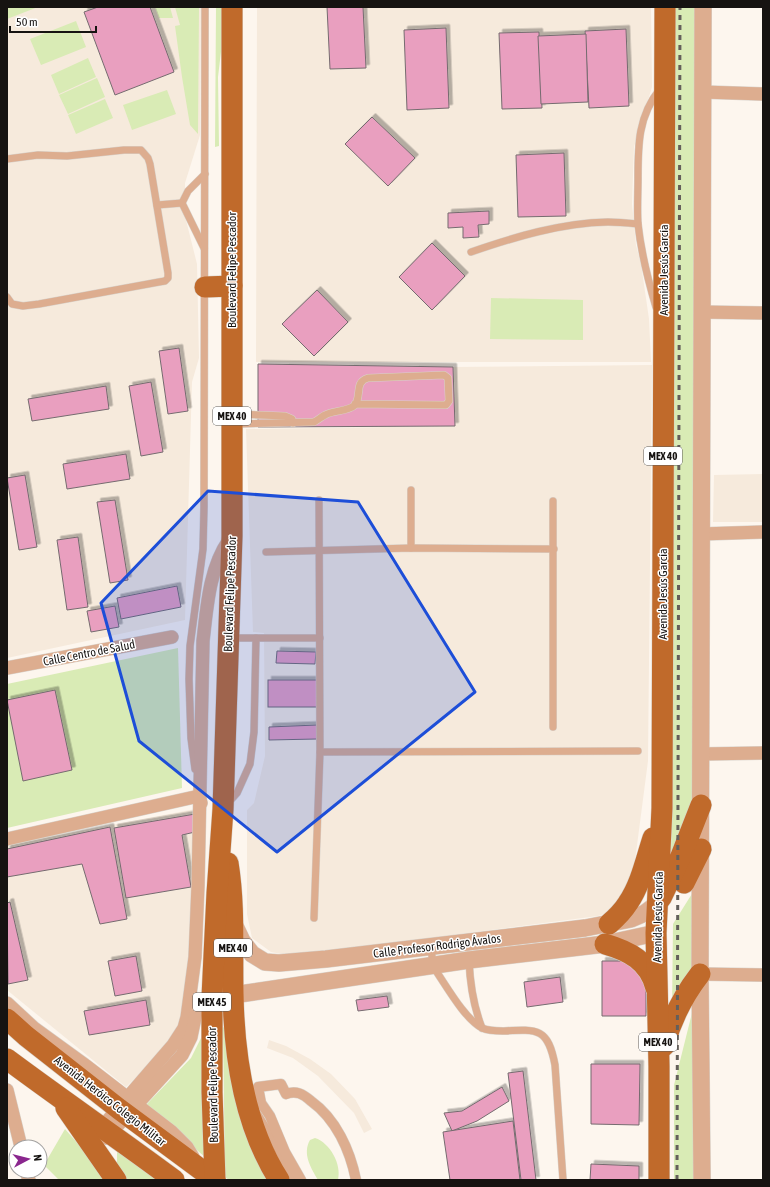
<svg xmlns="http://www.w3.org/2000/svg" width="770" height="1187" font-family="'Asap Condensed',sans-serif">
<defs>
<filter id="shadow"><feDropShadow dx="3.5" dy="-3.5" stdDeviation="0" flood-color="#0004"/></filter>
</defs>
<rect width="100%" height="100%" fill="#fdf6ee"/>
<g fill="#f6eadc">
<polygon points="7,7 201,7 200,135 185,183 185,216 197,264 199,358 192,382 185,620 7,658"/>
<polygon points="257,7 651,7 652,87 634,147 632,204 636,245 641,264 649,319 651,362 256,362"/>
<polygon points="652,365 648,761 633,876 628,891 608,913 598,916 293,956 271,952 252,938 247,914 247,810 254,803 265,756 264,633 253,632 246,429 454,426 453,367"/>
<polygon points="763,474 763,522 713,522 714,475"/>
<polygon points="195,809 189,986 182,1025 150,1064 126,1087 7,990 7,845"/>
<polygon points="269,1040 286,1046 310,1059 331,1074 355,1099 372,1129 364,1133 354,1113 318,1076 293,1058 267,1048"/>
</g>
<g fill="#d9ebb5">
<polygon points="7,7 38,7 7,19"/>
<polygon points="155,7 170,7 173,18 159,18"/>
<polygon points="175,7 199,7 198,134 190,125 182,77 175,26 180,25"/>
<polygon points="216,7 223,7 223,35 218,77 219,146 215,147"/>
<polygon points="675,7 696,7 693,802 671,868"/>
<polygon points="76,21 86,47 41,65 30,39"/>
<polygon points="88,58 96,77 59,94 51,75"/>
<polygon points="97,78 105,97 68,114 59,95"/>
<polygon points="167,90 176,114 132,130 123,105"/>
<polygon points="105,99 113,118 76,134 68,115"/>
<polygon points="491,298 583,300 583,340 490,339"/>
<polygon points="178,648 182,788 7,828 7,684"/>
<polygon points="695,889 693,969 672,1009 673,924"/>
<polygon points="698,989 699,1180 674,1180 674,1085"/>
<polygon points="228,1022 271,1180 229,1180 225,1177 223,1028"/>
<polygon points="203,1034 205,1157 145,1106 191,1058"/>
<polygon points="65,1129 86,1153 105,1180 59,1180 44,1165"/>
<path d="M315,1138C330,1143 342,1164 338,1180H318C311,1168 302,1154 310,1140Z"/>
<polygon points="117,1146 160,1180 127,1180 117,1164"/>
</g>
<g fill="#e99fbf" stroke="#756b6f" filter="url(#shadow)">
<polygon points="98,7 150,7 174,72 115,95 84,12"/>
<polygon points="327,7 363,7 366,68 330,69"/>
<polygon points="446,28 449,108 407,110 404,30"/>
<polygon points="626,29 629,106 589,108 585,31"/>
<polygon points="539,32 542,108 502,109 499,33"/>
<polygon points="586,34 588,102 541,104 538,36"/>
<polygon points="372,117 415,158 388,186 345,144"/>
<polygon points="564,153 566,216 518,217 516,155"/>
<polygon points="489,211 489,224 478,225 479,237 463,238 463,227 448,228 448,213"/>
<polygon points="432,243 465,276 432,310 399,277"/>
<polygon points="317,290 348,322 314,356 282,324"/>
<polygon points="179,348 188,411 168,414 159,351"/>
<polygon points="258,364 453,367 455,426 258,427"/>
<polygon points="151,382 163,452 141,456 129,386"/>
<polygon points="106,386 109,409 32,421 28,399"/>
<polygon points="126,454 130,479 67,489 63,464"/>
<polygon points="25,475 37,547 19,550 7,478"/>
<polygon points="115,500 128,580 110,583 97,502"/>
<polygon points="78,537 88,607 67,610 57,540"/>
<polygon points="177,586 181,607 121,619 117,598"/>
<polygon points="115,606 119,627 91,632 87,611"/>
<polygon points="277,651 316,652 315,664 276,663"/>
<rect x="268" y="680" width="49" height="27"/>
<polygon points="55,690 72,770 23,781 7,700"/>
<polygon points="317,725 317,739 269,740 269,727"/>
<polygon points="195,814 195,832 182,835 191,887 126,898 114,828"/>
<polygon points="110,827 127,919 100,924 82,864 7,877 7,849"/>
<polygon points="10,902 28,980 8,984 7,903"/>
<polygon points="136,956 142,991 115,996 108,961"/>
<polygon points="602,961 623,961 633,968 641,977 646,988 646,1016 602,1016"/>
<polygon points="560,977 563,1002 527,1007 524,982"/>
<polygon points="387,996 389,1007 358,1011 356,1000"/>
<polygon points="146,1000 150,1025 89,1035 84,1011"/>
<polygon points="591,1064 640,1064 639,1125 591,1124"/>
<polygon points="523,1071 536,1180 521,1180 508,1073"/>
<polygon points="502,1087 509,1101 477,1121 452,1131 444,1113 462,1111"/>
<polygon points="513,1121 520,1180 450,1180 443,1132"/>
<polygon points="591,1164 639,1166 639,1180 590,1180"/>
</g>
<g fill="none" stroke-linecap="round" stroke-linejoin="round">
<g stroke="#d8d2cb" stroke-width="8">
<g id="service">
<polyline points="7,159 38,155 67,156 124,150 141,150 148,158 150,164 168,273 168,278 165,281 159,282 39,304 23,306 12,304 7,297"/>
<polyline points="157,205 182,203"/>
<polyline points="204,248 182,203 188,191 205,174"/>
<path d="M471,252C515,237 560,223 608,222C618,222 628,223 638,224"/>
<path d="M656,307C648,280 641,252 638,224C637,209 638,193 638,178C638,145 638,116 660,89"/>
<polyline points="234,414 285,416 292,419 293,423"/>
<path d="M234,424L314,422C318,420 321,417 325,415C333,410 348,412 355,405C362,395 354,382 368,378L444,375L448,378L449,401L446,405L355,404"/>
<polyline points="411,490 411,548"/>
<polyline points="266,552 411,548 554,549"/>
<polyline points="231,638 320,638"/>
<polyline points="553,727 553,501"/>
<polyline points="320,752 638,751"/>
<polyline points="195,769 191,738 189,679 190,646 203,549 204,507 205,7"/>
<polyline points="228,803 237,793 250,764 254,732 256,638"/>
<polyline points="314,918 320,752 319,500"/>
<path d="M431,947L433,966L436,971C447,987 465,1019 482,1028C489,1031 496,1031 503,1031C538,1029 548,1028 555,1065L563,1180"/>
<path d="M469,960C470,984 473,1005 482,1028"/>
<polyline points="256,1111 272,1137 292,1180"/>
</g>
</g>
<g stroke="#d8d2cb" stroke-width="11">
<path id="pedestrian" d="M301,1180L285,1152L270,1116L261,1103L258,1087L281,1084L286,1094C296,1090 303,1094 311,1101C336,1119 350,1150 356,1180"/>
</g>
<g stroke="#d8d2cb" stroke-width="14">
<g id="minor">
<polyline points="703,92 763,94"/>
<polyline points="701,312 763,313"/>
<polyline points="701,534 763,532"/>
<polyline points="7,668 172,637"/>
<polyline points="701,754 763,753"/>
<polyline points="7,839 199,796 201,803"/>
<polyline points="700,974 763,975"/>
<polyline points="7,1003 34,1028 85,1065 172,1132 187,1147 193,1157"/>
<polyline points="7,1090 21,1147"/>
<path d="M102,1127L173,1045L184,1028L187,1017L195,957L198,885L203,641C207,607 209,569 229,540"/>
<polyline points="106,1138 182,1055 191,1037 197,1008"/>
<polyline points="26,1171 29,1180"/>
</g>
</g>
<g stroke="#d8d2cb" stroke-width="18">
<g id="tertiary">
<polyline points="233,922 242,941 252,954 265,962 279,963 326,959 585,928 631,919 645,913 657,904"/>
<polyline points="233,995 469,960 605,944 656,933"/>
<polyline points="702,1180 700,974 703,7"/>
</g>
</g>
<g stroke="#d8d2cb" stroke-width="22">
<g id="primary">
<polyline points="205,287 232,286"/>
<path d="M228,863C235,906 232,950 233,993C234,1058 244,1125 279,1180"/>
<polyline points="684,883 701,849"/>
<polyline points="661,898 681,856 701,805"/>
<path d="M609,924C616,918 623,911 628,903C641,884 646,859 653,838"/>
<path d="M605,944C629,951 649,961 656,988"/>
<polyline points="7,1019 26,1036 119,1109 215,1180"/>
<path d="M664,1046C671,1020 683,996 700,974"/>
<path d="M7,1059C62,1100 119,1139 174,1180"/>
<polyline points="66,1108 116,1180"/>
<polyline points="215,1180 212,1092 212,997 217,893 223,809 232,536 232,7"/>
<polyline points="659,1180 659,1066 656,933 662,808 665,7"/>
</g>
</g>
<use href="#service" stroke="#ddad8f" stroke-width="7"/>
<use href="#pedestrian" stroke="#ddad8f" stroke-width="10"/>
<use href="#minor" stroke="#ddad8f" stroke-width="13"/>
<use href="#tertiary" stroke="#ddad8f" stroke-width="17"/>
<use href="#primary" stroke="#c06a2b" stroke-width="21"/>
<polyline stroke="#645f5b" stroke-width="3" stroke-dasharray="5 5" stroke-linecap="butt" points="677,1180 680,7"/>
</g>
<path fill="#1d4ed8" fill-opacity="0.2" stroke="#1d4ed8" stroke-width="3" stroke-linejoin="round" d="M208,491L358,502L475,692L277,852L139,741L101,603Z"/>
<g text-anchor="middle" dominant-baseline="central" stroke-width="3" stroke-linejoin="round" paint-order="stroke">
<g fill="#fff" stroke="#5c5a58" stroke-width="1">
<rect x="213" y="407" width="38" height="18" rx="3"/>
<rect x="644" y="447" width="38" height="18" rx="3"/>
<rect x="214" y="939" width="38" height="18" rx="3"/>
<rect x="193" y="993" width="38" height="18" rx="3"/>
<rect x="639" y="1033" width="38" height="18" rx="3"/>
</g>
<g font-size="11" font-weight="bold" fill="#161311">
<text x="232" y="416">MEX 40</text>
<text x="663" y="456">MEX 40</text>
<text x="233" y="948">MEX 40</text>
<text x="212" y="1002">MEX 45</text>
<text x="658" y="1042">MEX 40</text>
</g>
<g font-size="12" fill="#161311" stroke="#fff">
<text transform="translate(232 270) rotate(-90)">Boulevard Felipe Pescador</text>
<text transform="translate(664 270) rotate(-90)">Avenida Jesús García</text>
<text transform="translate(230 594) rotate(-88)">Boulevard Felipe Pescador</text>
<text transform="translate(663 594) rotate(-90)">Avenida Jesús García</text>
<text transform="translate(89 653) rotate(-11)">Calle Centro de Salud</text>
<text transform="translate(658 917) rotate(-89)">Avenida Jesús García</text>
<text transform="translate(437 946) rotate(-7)">Calle Profesor Rodrigo Ávalos</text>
<text transform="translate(213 1085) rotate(-91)">Boulevard Felipe Pescador</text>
<text transform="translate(110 1101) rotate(38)">Avenida Heróico Colegio Militar</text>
</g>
</g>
<rect width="770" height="1187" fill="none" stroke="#161311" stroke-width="16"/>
<g transform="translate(28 1159) rotate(83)"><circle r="19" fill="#ffffff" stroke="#a2a1a0"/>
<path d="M0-3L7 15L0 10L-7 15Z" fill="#8a268e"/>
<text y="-6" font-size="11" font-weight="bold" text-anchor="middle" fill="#161311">N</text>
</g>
<path d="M10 26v6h86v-6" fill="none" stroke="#161311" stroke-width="2"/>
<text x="16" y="26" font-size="12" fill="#161311" stroke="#ffffff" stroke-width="3" paint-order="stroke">50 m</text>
</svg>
